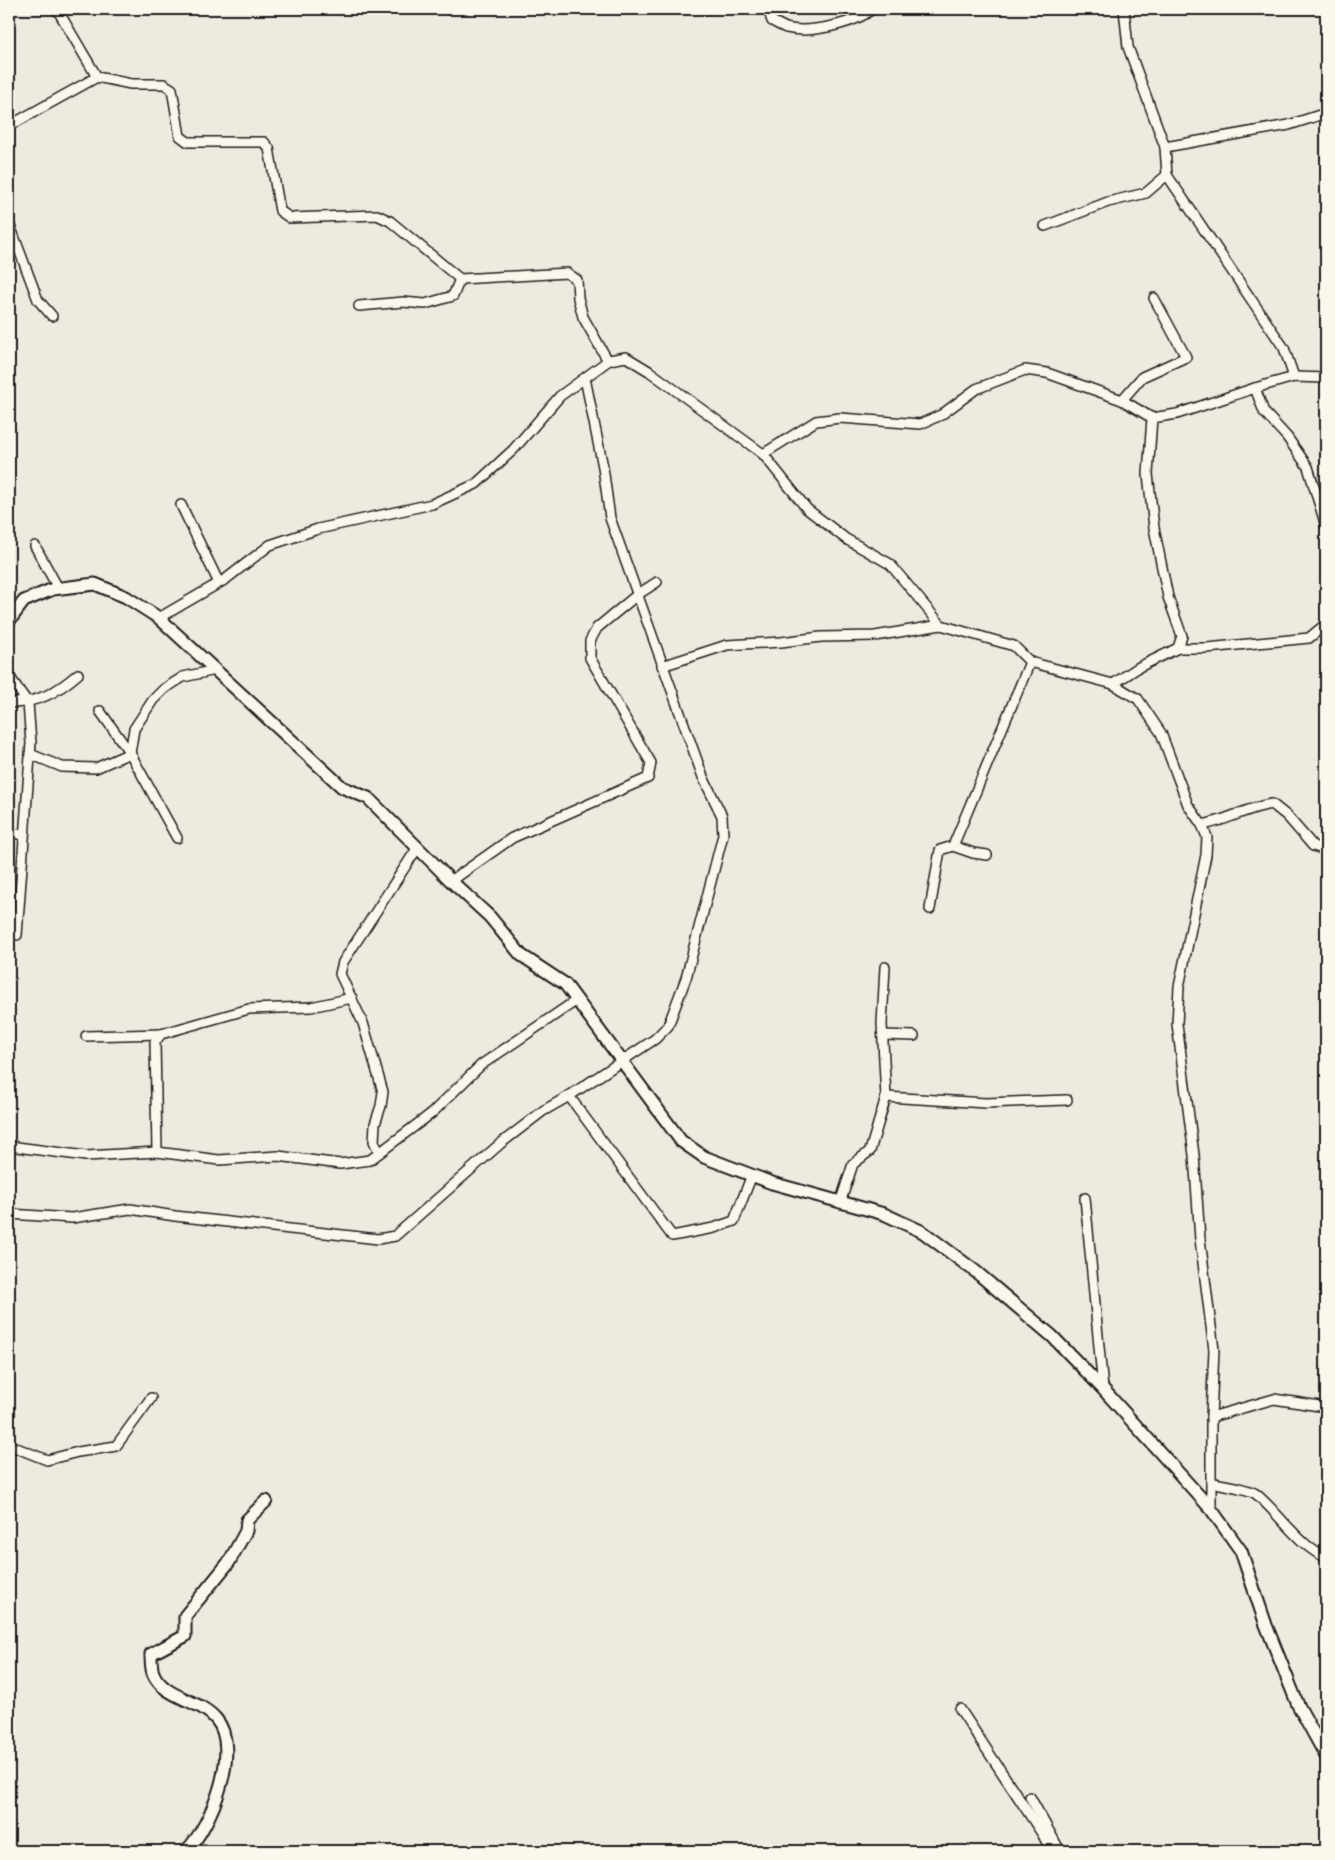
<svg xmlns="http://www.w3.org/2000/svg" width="1335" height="1860" font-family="'Playpen Sans',sans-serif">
<rect width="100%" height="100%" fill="#eeeadf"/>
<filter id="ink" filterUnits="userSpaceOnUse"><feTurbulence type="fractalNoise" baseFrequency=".02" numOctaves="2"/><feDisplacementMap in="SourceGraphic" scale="10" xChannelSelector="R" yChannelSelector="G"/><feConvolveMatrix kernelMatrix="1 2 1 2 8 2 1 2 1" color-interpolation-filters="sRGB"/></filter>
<g filter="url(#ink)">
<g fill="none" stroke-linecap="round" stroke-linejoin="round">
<g stroke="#1c1c1c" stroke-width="12">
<g id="minor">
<polyline points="57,9 97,77"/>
<path d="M768,9L772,21C776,23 781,26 786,28C808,34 855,24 872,9"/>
<polyline points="1124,9 1128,47 1165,147 1167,175 1284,348 1294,377"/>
<polyline points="9,126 97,77 131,84 164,84 172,89 180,136 188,142 264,142 269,148 280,211 290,218 377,215 390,221 460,279 567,273 577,280 578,298 583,317 608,361"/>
<polyline points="1165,147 1289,125 1326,113"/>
<polyline points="9,223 38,300 52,316"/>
<polyline points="1045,226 1108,202 1146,193 1167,175"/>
<polyline points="359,306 403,302 425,304 453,296 460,279"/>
<polyline points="1255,388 1264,412 1287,437 1308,467 1326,526"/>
<polyline points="1122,400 1142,377 1186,357 1154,298"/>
<polyline points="763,454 816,421 840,418 920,424 941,415 976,389 1025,370 1047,373 1122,400 1152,418 1177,414 1255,388 1294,377 1326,378"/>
<polyline points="181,505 219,583"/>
<polyline points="35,546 58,588"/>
<polyline points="159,618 226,579 270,545 318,529 432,504 476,484 513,450 560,396 609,360 626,357 649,371 763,454 807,509 846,539 890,564 941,625 1014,646 1030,662 1113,684 1138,699 1161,733 1188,805 1202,825 1207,837 1206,855 1179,987 1177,1024 1194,1155 1200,1239 1214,1350 1211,1417 1211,1509"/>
<polyline points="1178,648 1207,648 1309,638 1326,624"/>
<polyline points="662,666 727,645 781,642 821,637 875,636 941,625"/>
<polyline points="9,676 28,703 31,743 17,935"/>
<polyline points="1113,684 1139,667 1178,648 1182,636 1168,597 1154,528 1148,474 1152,418"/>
<path d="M9,703C38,703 56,693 78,674"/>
<polyline points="100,711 130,753 177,838"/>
<polyline points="30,754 62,767 96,768 130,753 134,729 153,700 164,689 183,677 216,670"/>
<path d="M1202,825C1227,821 1248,807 1272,804L1287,816L1313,846L1326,850"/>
<polyline points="9,834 23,834"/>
<polyline points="953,846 973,853 987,855"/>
<polyline points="451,881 512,838 648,778 651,763 590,658 590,641 597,628 637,595 657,582"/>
<polyline points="930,909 940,850 953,846 1030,662"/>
<polyline points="883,1035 914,1036"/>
<polyline points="86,1036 161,1034"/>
<polyline points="569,1096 672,1236 714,1228 734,1221 752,1175"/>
<polyline points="886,1097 986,1103 1067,1100"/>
<polyline points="9,1146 86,1156 157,1152 219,1160 278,1156 340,1164 370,1160 432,1113 481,1065 577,1000"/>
<polyline points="157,1152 155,1042 161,1034 249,1009 311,1007 352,998"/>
<polyline points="379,1153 374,1141 375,1124 381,1106 383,1092 363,1023 340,974 343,962 418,847"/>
<polyline points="1085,1198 1103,1389"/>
<polyline points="840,1203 853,1164 870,1151 886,1097 882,1024 885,967"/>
<polyline points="9,1214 72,1218 130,1209 175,1216 378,1239 395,1236 500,1144 543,1111 569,1096 655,1039 668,1026 686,978 723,835 722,816 703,777 610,518 603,467 585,378"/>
<polyline points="1211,1417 1274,1399 1326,1407"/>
<polyline points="9,1445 47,1460 78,1452 116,1446 151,1398"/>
<path d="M1211,1482C1222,1485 1248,1488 1256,1494C1276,1510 1303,1550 1326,1557"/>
<polyline points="960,1709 1043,1835 1051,1851"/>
<polyline points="1030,1797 1060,1851"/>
</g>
</g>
<g stroke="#1c1c1c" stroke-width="15">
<g id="tertiary">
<polyline points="9,621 24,601 53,589 95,584 126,597 159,618 342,787 368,798 451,881 490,917 521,955 565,984 681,1141 704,1157 772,1183 884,1214 923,1232 975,1271 1052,1336 1103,1389 1211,1509 1241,1551 1266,1625 1298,1705 1326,1756"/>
<path d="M186,1851C211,1827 242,1749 216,1719C198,1698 164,1699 153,1673C151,1667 151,1660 151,1654L185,1636V1616L229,1562L246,1531L247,1520L266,1501"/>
</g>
</g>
<use href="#minor" stroke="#fbf7ec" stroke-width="9"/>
<use href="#tertiary" stroke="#fbf7ec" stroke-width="11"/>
</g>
</g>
<rect width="1335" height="1860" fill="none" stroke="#fbf7ec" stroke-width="30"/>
<rect x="15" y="15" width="1305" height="1830" fill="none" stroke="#1c1c1c" stroke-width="2" filter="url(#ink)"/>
</svg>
